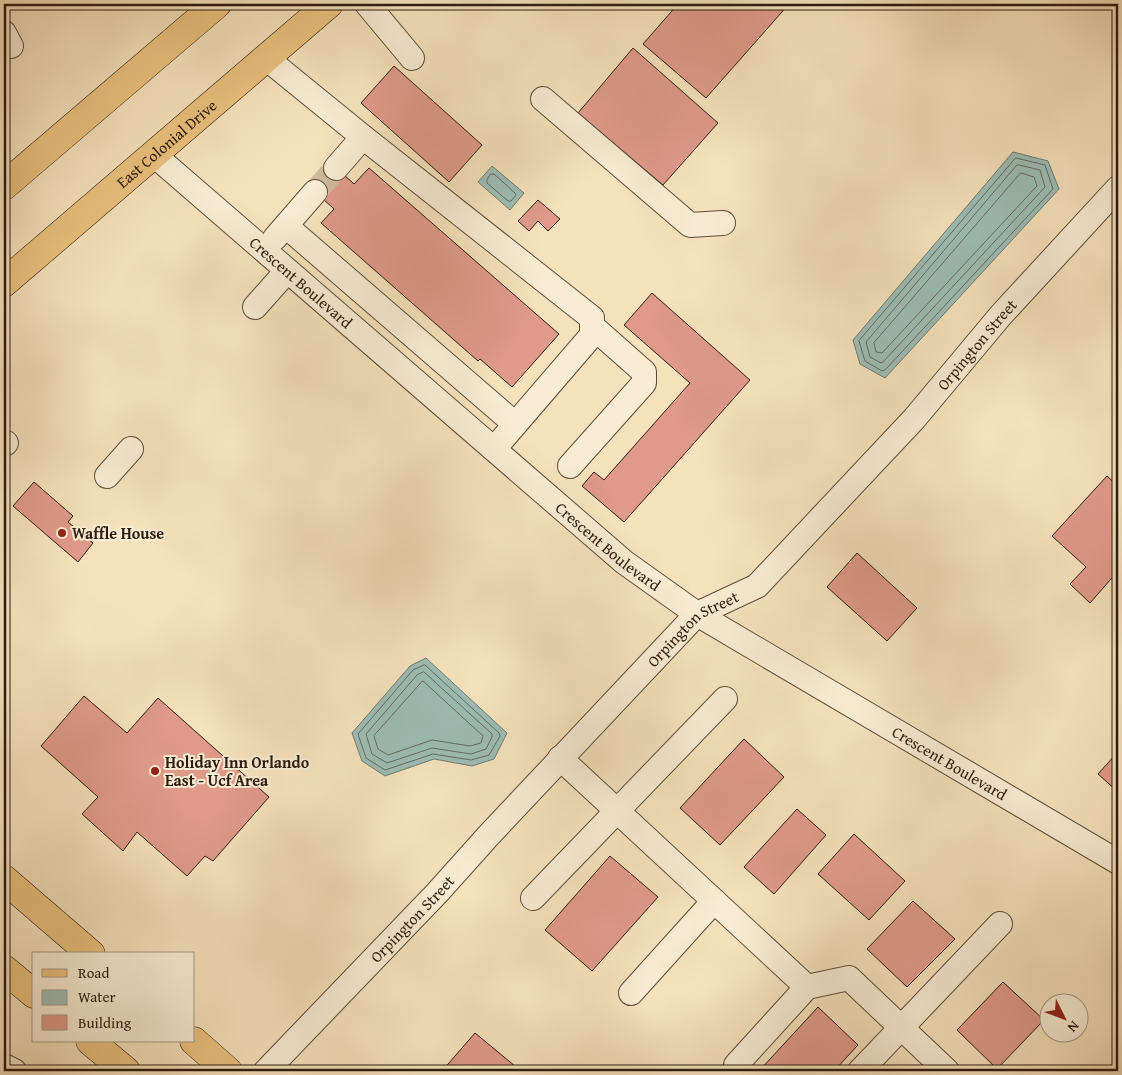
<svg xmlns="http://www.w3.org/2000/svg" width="1122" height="1075" font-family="'Gentium Book Plus',serif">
<rect width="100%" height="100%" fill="#f5e2bd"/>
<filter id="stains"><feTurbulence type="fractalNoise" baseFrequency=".004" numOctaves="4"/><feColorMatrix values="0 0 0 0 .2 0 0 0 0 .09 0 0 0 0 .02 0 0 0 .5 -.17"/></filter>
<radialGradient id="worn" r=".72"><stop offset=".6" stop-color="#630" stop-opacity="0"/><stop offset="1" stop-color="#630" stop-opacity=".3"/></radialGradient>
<g fill="#9dbdb6" stroke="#707d72">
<polygon points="1013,152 1048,161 1059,189 885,378 860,364 853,340"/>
<polygon points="492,166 524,193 510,210 478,182"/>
<polygon points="426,658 507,733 494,759 472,766 434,759 385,776 362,761 352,733 410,666"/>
</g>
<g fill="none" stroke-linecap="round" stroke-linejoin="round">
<g stroke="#646c62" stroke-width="1">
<polygon points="1016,158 1045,165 1053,189 885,370 882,371 865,361 859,341"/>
<polygon points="1019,165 1040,170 1045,187 883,362 881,363 870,357 866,342 1016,166"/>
<polygon points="1021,173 1034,177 1037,186 882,353 876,352 874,343"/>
<polygon points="491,174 494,174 515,193 516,195 511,201 508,201 487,183 487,180"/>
<polygon points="425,665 499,733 500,736 489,755 471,760 433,754 385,770 366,758 358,734 413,670"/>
<polygon points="424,672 492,734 492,737 486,749 471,754 432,748 387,763 372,754 366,734 417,675"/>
<polygon points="423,681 483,736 481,743 470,746 432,740 388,755 378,749 374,736"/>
</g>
</g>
<g fill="#df9a8a" stroke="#2c1c0d">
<polygon points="678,4 789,4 706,98 643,44"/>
<polygon points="633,48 718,123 663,185 578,113"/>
<polygon points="394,66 482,145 449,182 361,103"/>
<polygon points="330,162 354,184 369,168 559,334 512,387 480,359 478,361 321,223 334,209 309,186"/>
<polygon points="538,200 560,219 548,231 538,221 529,231 518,221"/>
<polygon points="652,293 750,380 624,522 582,486 594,472 604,480 690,383 624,325"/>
<polygon points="1107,476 1118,486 1118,571 1090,603 1070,584 1086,567 1052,536"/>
<polygon points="34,482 73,516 68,522 93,543 78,562 13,506"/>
<polygon points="857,553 917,608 887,641 827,587"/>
<polygon points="84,696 127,733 158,698 269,797 213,861 205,856 187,876 137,832 123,851 82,814 98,797 41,746"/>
<polygon points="744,739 784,777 720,845 680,808"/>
<polygon points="1117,753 1118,754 1118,792 1098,774"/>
<polygon points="797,809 826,835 774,894 744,867"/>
<polygon points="854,834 905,881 869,920 818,874"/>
<polygon points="610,856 658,897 592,971 545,930"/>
<polygon points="913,901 955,939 907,987 867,949"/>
<polygon points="1003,982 1044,1020 997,1069 957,1030"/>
<polygon points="818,1007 858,1045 834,1071 759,1071"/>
<polygon points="475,1033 521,1071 442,1071"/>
</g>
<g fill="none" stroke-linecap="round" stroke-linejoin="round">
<polyline stroke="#cdba9a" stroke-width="24" stroke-dasharray="24 12" stroke-linecap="butt" points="315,192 336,168"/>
<g stroke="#5e4e39" stroke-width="26">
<g id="minor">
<polyline points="367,4 412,58"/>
<polyline points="4,33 11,46"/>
<polyline points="266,58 363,137 592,318 592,335 494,449"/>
<polyline points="543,99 690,225 723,223"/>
<path id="s1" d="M153,154L624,562L697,614L1118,862"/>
<polyline points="336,168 363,137"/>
<polyline points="286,226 515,424"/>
<polyline points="275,238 315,192"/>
<polyline points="255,307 287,271"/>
<polyline points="4,444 6,443"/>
<polyline points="570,466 644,383 644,372 592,326"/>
<polyline points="107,476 131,449"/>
<polyline points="560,758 807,987"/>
<polyline points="533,898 725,699"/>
<polyline points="631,993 714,901"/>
<polyline points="736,1065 807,987 849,978 947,1071"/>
<polyline points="4,1066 14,1071"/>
<path id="s2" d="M266,1071L437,893L489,835L697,614L757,586L914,419L1001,315L1118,188"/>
<polyline points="860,1071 1000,924"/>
</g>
</g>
<g stroke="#2c1c0d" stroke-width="29">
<g id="major">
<polyline points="4,879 91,954"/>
<polyline points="4,969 34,994"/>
<polyline points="90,1041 126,1071"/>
<polyline points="194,1041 228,1071"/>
</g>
</g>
<g stroke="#2c1c0d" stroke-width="29">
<g id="highway">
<polyline points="4,186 217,4"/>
<path id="s3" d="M4,283L329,4"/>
</g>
</g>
<use href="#minor" stroke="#f8ecd4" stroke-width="24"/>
<use href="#major" stroke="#eac17e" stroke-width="28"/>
<use href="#highway" stroke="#eac17e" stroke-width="28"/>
</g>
<g fill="#8f2418" stroke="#f8ecd4" stroke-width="2">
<circle cx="62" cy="533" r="5"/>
<circle cx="155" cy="771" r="5"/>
</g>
<g text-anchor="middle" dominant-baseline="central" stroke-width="4" stroke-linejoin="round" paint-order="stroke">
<g font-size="16" fill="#2c1c0d" stroke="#f8ecd4">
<text stroke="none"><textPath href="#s3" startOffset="214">East Colonial Drive</textPath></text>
<text stroke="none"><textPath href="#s1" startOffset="196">Crescent Boulevard</textPath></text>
<text stroke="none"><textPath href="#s2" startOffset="1021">Orpington Street</textPath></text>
<text stroke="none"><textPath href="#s1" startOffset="601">Crescent Boulevard</textPath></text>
<text stroke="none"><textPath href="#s2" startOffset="616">Orpington Street</textPath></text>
<text stroke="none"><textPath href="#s1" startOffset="1006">Crescent Boulevard</textPath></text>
<text stroke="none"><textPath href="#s2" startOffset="211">Orpington Street</textPath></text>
</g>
<g font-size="16" font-weight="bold" fill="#2c1c0d" stroke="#f8ecd4" text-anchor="start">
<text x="72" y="533">Waffle House</text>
<text x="165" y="762">Holiday Inn Orlando<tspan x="165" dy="18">East - Ucf Area</tspan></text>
</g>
</g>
<rect width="1122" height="1075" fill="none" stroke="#f5e2bd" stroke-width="20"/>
<rect x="5" y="5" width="1112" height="1065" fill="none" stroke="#2c1c0d" stroke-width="2.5"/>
<rect x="10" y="10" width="1102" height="1055" fill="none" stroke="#2c1c0d"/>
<rect x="32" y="952" width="162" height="90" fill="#f8ecd4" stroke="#a69984"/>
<rect x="42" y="969" width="25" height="8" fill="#eac17e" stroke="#a69984"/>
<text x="78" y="978" font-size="15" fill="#2c1c0d">Road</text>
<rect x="42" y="990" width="25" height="15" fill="#9dbdb6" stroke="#a69984"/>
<text x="78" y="1002" font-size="15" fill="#2c1c0d">Water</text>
<rect x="42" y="1015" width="25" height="15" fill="#df9a8a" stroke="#a69984"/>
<text x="78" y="1028" font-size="15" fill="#2c1c0d">Building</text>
<g transform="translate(1064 1018) rotate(132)"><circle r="24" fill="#f8ecd4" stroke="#a69984"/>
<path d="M0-4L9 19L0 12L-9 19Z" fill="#8f2418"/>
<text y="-8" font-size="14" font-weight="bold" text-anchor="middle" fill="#2c1c0d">N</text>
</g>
<rect width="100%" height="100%" filter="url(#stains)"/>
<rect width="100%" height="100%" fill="url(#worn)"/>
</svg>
